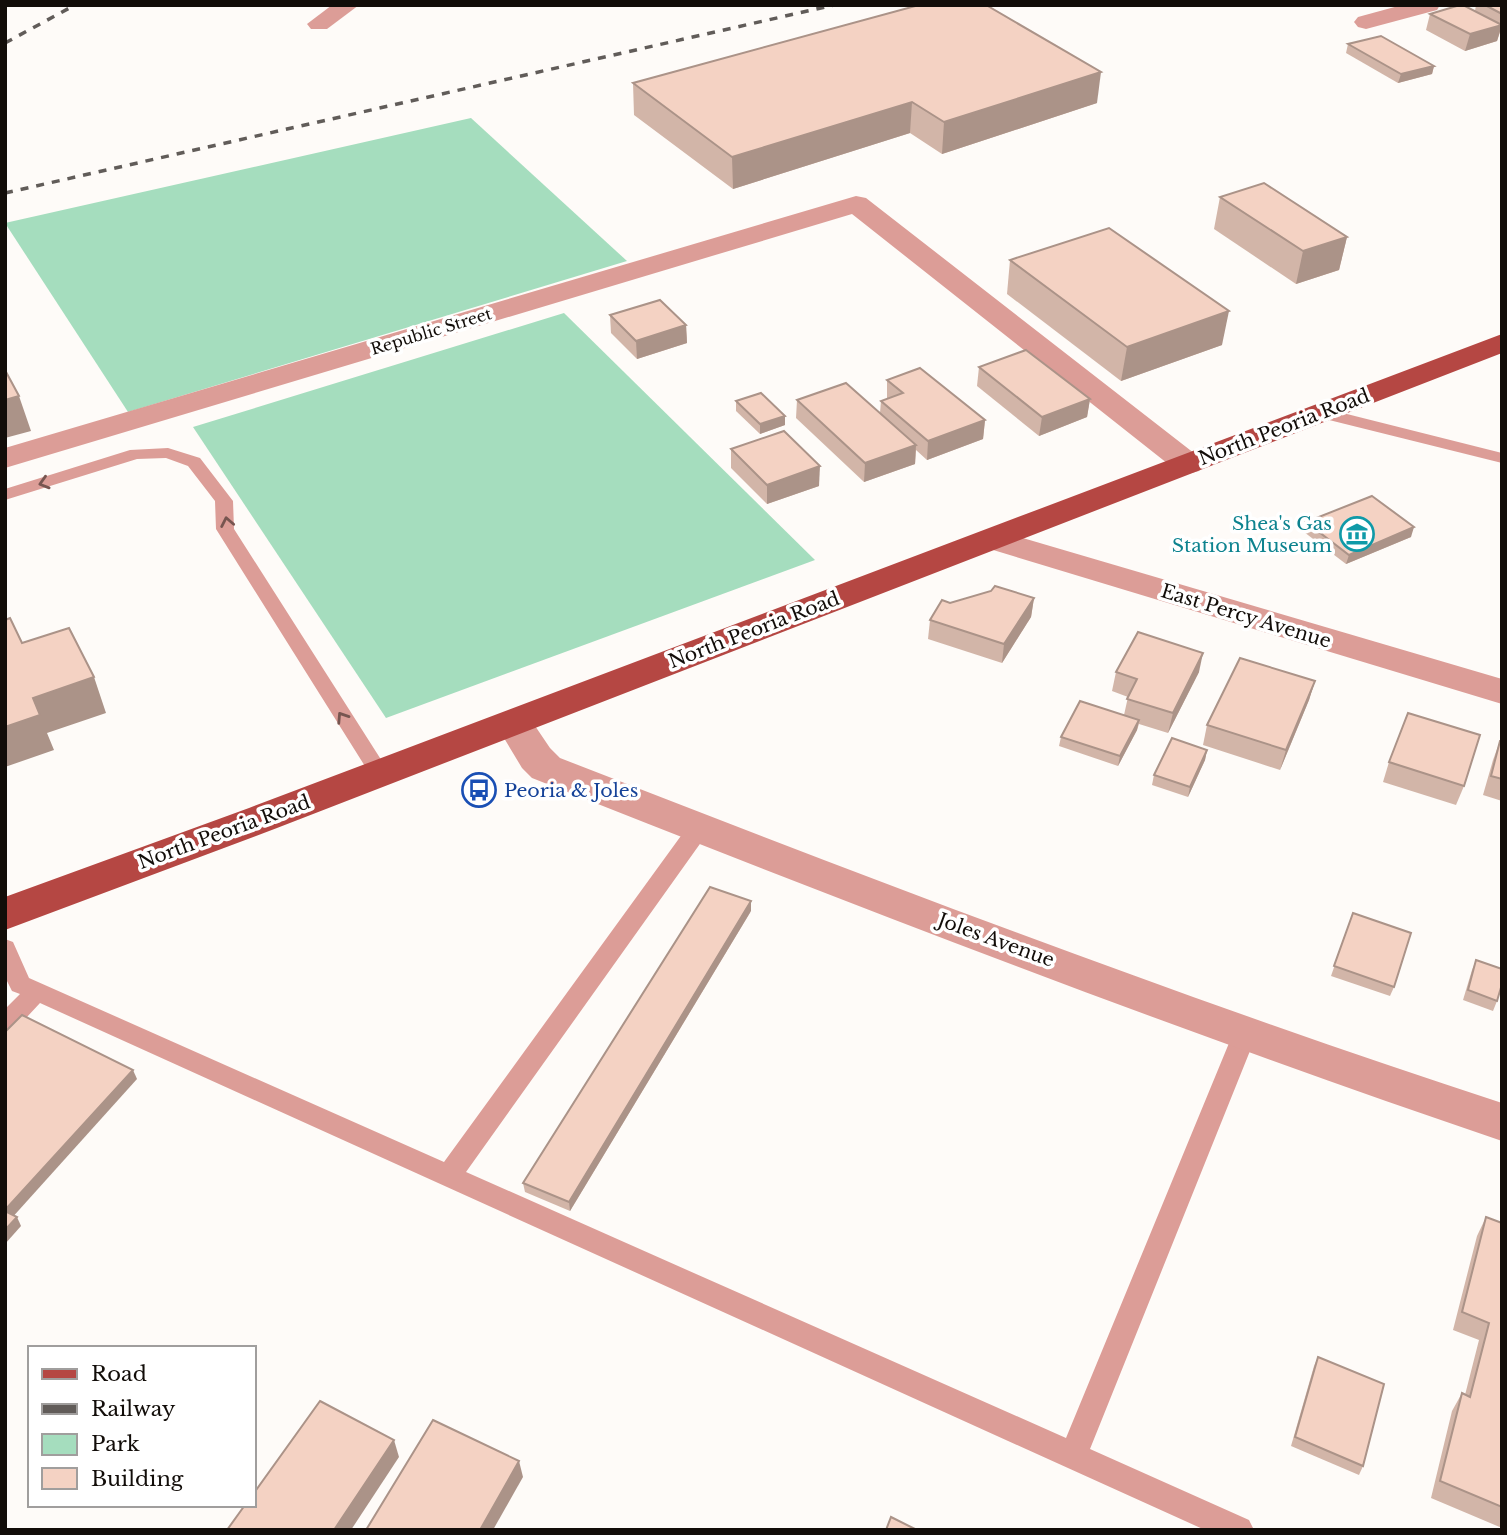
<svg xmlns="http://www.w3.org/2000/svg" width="1507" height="1535" font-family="'Libre Baskerville',serif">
<rect width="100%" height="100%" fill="#fefbf8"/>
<g fill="#a5ddbe">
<polygon points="471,118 627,261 128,412 5,223"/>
<polygon points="564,313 815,560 386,718 193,427"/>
</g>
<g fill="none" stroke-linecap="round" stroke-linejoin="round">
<g fill="#dc9d97" fill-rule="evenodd">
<polygon points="1323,408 1502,453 1502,463 1317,417 1314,413"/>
<polygon points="168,448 200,458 233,501 234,529 387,769 391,774 387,779 380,781 373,779 216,529 215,501 188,466 166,458 137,459 5,500 5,489 130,450"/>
<polygon points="699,820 707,822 710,828 707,834 466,1172 1066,1438 1234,1031 1238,1024 1246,1021 1254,1024 1258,1031 1090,1449 1249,1520 1254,1530 1205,1530 40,1003 13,1032 5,1035 5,1009 20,994 12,991 5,977 5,939 13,942 29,978 444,1162 691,822"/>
</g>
<g fill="#dc9d97" fill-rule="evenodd">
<polygon points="332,5 359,5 327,29 311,29 307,24"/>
<polygon points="1402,5 1440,5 1437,10 1366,29 1358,27 1354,22 1358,17"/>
<polygon points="856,196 866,198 1199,457 1204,464 1199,471 1188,474 1177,471 852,214 5,468 5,448"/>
<polygon points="992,529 1502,679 1502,704 980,546 975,539 980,532"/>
<path d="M514,710L527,714L550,748L560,758C871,879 1184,999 1502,1103V1141C1175,1030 853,905 532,778L522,768L495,723L501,714Z"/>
</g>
<polygon fill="#b54743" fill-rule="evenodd" points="1502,334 1502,353 277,828 5,930 5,897 249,808"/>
<g stroke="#615c59" stroke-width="3.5" stroke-dasharray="8 8" stroke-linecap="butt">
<polyline points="5,43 75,5"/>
<polyline points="5,193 834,5"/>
</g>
</g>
<g fill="#d2b5a8">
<polygon points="1476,5 1502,5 1502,33 1500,32 1497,41 1465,51 1426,30 1430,14 1475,11"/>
<polygon points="1348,44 1434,66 1432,74 1398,83 1346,53"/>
<polygon points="633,83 1097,103 942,154 910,133 733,189 634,115"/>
<polygon points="1220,197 1347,237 1339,270 1296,284 1214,229"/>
<polygon points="1010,260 1222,345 1121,381 1007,294"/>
<polygon points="610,315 686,325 687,343 637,359 611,333"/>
<polygon points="979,367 1090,399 1087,417 1039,436 977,386"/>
<polygon points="887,380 985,420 983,439 927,460 916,450 915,464 864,482 796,418 797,400 880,413 881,401 887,399"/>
<polygon points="736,401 785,425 760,434 736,411"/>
<polygon points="731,449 819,486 767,504 731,468"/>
<polygon points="1306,522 1411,537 1346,564 1304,532"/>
<polygon points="1034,598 1031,617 1002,663 928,639 930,620 950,603"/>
<polygon points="1116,672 1199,672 1168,733 1139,724 1137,730 1118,766 1059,746 1061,737 1124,715 1128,697 1112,691"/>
<polygon points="1315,681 1309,700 1280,770 1203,745 1207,725"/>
<polygon points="1500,741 1502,741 1502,801 1483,795 1493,760"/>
<polygon points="1207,750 1205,760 1188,797 1152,785 1154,775"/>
<polygon points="1389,762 1464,786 1456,805 1383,782"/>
<polygon points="751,911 570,1211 525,1192 523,1183"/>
<polygon points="1353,913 1394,987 1390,996 1331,976"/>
<polygon points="1476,960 1497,1001 1493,1011 1463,1000 1472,970"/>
<polygon points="1486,1217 1502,1223 1502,1528 1431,1498 1452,1411 1462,1393 1465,1395 1479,1340 1453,1330 1477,1236"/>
<polygon points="1318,1357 1363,1466 1359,1475 1291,1446 1314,1366"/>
</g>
<g fill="#ab9388">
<polygon points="1502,25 1497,41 1465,51 1470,34"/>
<polygon points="1434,66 1432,74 1398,83 1401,74"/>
<polygon points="1101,72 1097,103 942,154 944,122"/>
<polygon points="912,102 910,133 733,189 732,157"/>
<polygon points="1347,237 1339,270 1296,284 1303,251"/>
<polygon points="1229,311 1222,345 1121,381 1127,347"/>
<polygon points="686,325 687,343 637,359 636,341"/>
<polygon points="19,396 31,431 5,438 5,400"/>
<polygon points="1090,399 1087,417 1039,436 1042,417"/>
<polygon points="785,416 785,425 760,434 760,424"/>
<polygon points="985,420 983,439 927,460 928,441"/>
<polygon points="916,445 915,464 864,482 865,463"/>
<polygon points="820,466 819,486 767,504 767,485"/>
<polygon points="1414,527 1411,537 1346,564 1349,555"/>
<polygon points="1034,598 1031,617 1002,663 1004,644"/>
<polygon points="1203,653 1199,672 1168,733 1173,713"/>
<polygon points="94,677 106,713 47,733 54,750 5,767 5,727 33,698"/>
<polygon points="1315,681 1309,700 1280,770 1286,750"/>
<polygon points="1139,720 1137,730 1118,766 1120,756"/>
<polygon points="1207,750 1205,760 1188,797 1190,787"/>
<polygon points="751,901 751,911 570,1211 569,1202"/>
<polygon points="133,1070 137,1079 10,1220 5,1210"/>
<polygon points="17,1217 21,1226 5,1244 5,1230"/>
<polygon points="394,1440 399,1457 351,1530 334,1530"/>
<polygon points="519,1461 523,1477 493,1530 480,1530"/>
</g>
<g fill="#f4d2c3" stroke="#ab9388" stroke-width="2">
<polygon points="919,5 986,5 1101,72 944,122 912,102 732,157 633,83"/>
<polygon points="1460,5 1463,5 1502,25 1470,34 1430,14"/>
<polygon points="1485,5 1502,5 1502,14"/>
<polygon points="1381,36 1434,66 1401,74 1348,44"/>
<polygon points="1264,183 1347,237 1303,251 1220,197"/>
<polygon points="1109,228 1229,311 1127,347 1010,260"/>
<polygon points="660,300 686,325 636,341 610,315"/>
<polygon points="1026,350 1090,399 1042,417 979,367"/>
<polygon points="920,368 985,420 928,441 881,401 903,393 887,380"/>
<polygon points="5,370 19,396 5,400"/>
<polygon points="846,383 916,445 865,463 797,400"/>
<polygon points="761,393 785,416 760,424 736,401"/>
<polygon points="784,431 820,466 767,485 731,449"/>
<polygon points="1372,496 1414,527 1349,555 1306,522"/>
<polygon points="995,586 1034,598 1004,644 930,620 942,600 950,603 991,591"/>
<polygon points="10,618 22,643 69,628 94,677 33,698 40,715 5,727 5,620"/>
<polygon points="1138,632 1203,653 1173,713 1127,699 1137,679 1116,672"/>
<polygon points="1240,658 1315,681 1286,750 1207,725"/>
<polygon points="1080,701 1139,720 1120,756 1061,737"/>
<polygon points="1408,713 1480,735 1464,786 1389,762"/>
<polygon points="1172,738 1207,750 1190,787 1154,775"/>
<polygon points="1500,741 1502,741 1502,779 1491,776"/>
<polygon points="710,887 751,901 569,1202 523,1183"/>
<polygon points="1353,913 1411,933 1394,987 1334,966"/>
<polygon points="1476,960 1502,969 1502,984 1497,1001 1468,990"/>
<polygon points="22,1015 133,1070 5,1210 5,1032"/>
<polygon points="5,1211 17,1217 5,1230"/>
<polygon points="1486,1217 1502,1223 1502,1507 1440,1481 1462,1393 1470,1397 1489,1323 1462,1312"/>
<polygon points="1318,1357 1384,1384 1363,1466 1295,1437"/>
<polygon points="320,1401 394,1440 334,1530 227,1530 245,1505 254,1505 254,1493"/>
<polygon points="433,1420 519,1461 480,1530 366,1530"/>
<polygon points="891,1517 917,1530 886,1530"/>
</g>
<defs><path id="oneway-chevron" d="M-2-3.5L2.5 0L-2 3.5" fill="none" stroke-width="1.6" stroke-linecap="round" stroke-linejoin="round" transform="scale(1.75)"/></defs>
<g stroke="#775550">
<use href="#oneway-chevron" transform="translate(44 483) rotate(163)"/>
<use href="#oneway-chevron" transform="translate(227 522) rotate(-101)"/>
<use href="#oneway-chevron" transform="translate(342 717) rotate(-123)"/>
</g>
<defs>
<g id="museum-ring" transform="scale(1.75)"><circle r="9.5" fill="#fff" stroke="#0f9aa8" stroke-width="1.5"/><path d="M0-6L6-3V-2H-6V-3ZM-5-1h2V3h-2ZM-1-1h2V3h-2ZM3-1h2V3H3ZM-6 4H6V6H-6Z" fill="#0f9aa8"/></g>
<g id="bus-ring" transform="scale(1.75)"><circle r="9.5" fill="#fff" stroke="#1a4fb4" stroke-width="1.5"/><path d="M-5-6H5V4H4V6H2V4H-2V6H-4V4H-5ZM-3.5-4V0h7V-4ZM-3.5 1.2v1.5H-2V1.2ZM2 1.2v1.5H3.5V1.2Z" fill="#1a4fb4"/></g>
</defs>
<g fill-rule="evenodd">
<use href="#museum-ring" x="1357" y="534"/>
<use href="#bus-ring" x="479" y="790"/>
</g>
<g text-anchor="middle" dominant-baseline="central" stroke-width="7" stroke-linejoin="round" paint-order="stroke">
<g font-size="16" fill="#120d09" stroke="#fff">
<text transform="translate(431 331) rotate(-17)">Republic Street</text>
</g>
<g font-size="19" fill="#120d09" stroke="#fff">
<text transform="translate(1284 427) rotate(-21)">North Peoria Road</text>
<text transform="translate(1246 616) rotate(17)">East Percy Avenue</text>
<text transform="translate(754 630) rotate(-21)">North Peoria Road</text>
<text transform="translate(224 832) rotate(-20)">North Peoria Road</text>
<text transform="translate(996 940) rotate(20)">Joles Avenue</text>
</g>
<g font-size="19" fill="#0d838f" stroke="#fff" text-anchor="end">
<text x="1332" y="523">Shea's Gas<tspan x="1332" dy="22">Station Museum</tspan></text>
</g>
<g font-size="19" fill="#164399" stroke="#fff" text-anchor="start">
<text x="504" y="790">Peoria &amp; Joles</text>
</g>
</g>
<rect width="1507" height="1535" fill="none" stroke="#120d09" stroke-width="14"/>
<rect x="28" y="1346" width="228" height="161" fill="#ffffff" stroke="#a09e9d" stroke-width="2"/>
<rect x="42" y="1369" width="35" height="10" fill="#b54743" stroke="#a09e9d" stroke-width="2"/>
<text x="91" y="1381" font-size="21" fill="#120d09">Road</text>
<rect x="42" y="1404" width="35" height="10" fill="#615c59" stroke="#a09e9d" stroke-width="2"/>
<text x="91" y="1416" font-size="21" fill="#120d09">Railway</text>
<rect x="42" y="1434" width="35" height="21" fill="#a5ddbe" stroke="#a09e9d" stroke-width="2"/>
<text x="91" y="1451" font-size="21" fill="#120d09">Park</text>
<rect x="42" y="1468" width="35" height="21" fill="#f4d2c3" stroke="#a09e9d" stroke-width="2"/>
<text x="91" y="1486" font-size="21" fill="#120d09">Building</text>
</svg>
